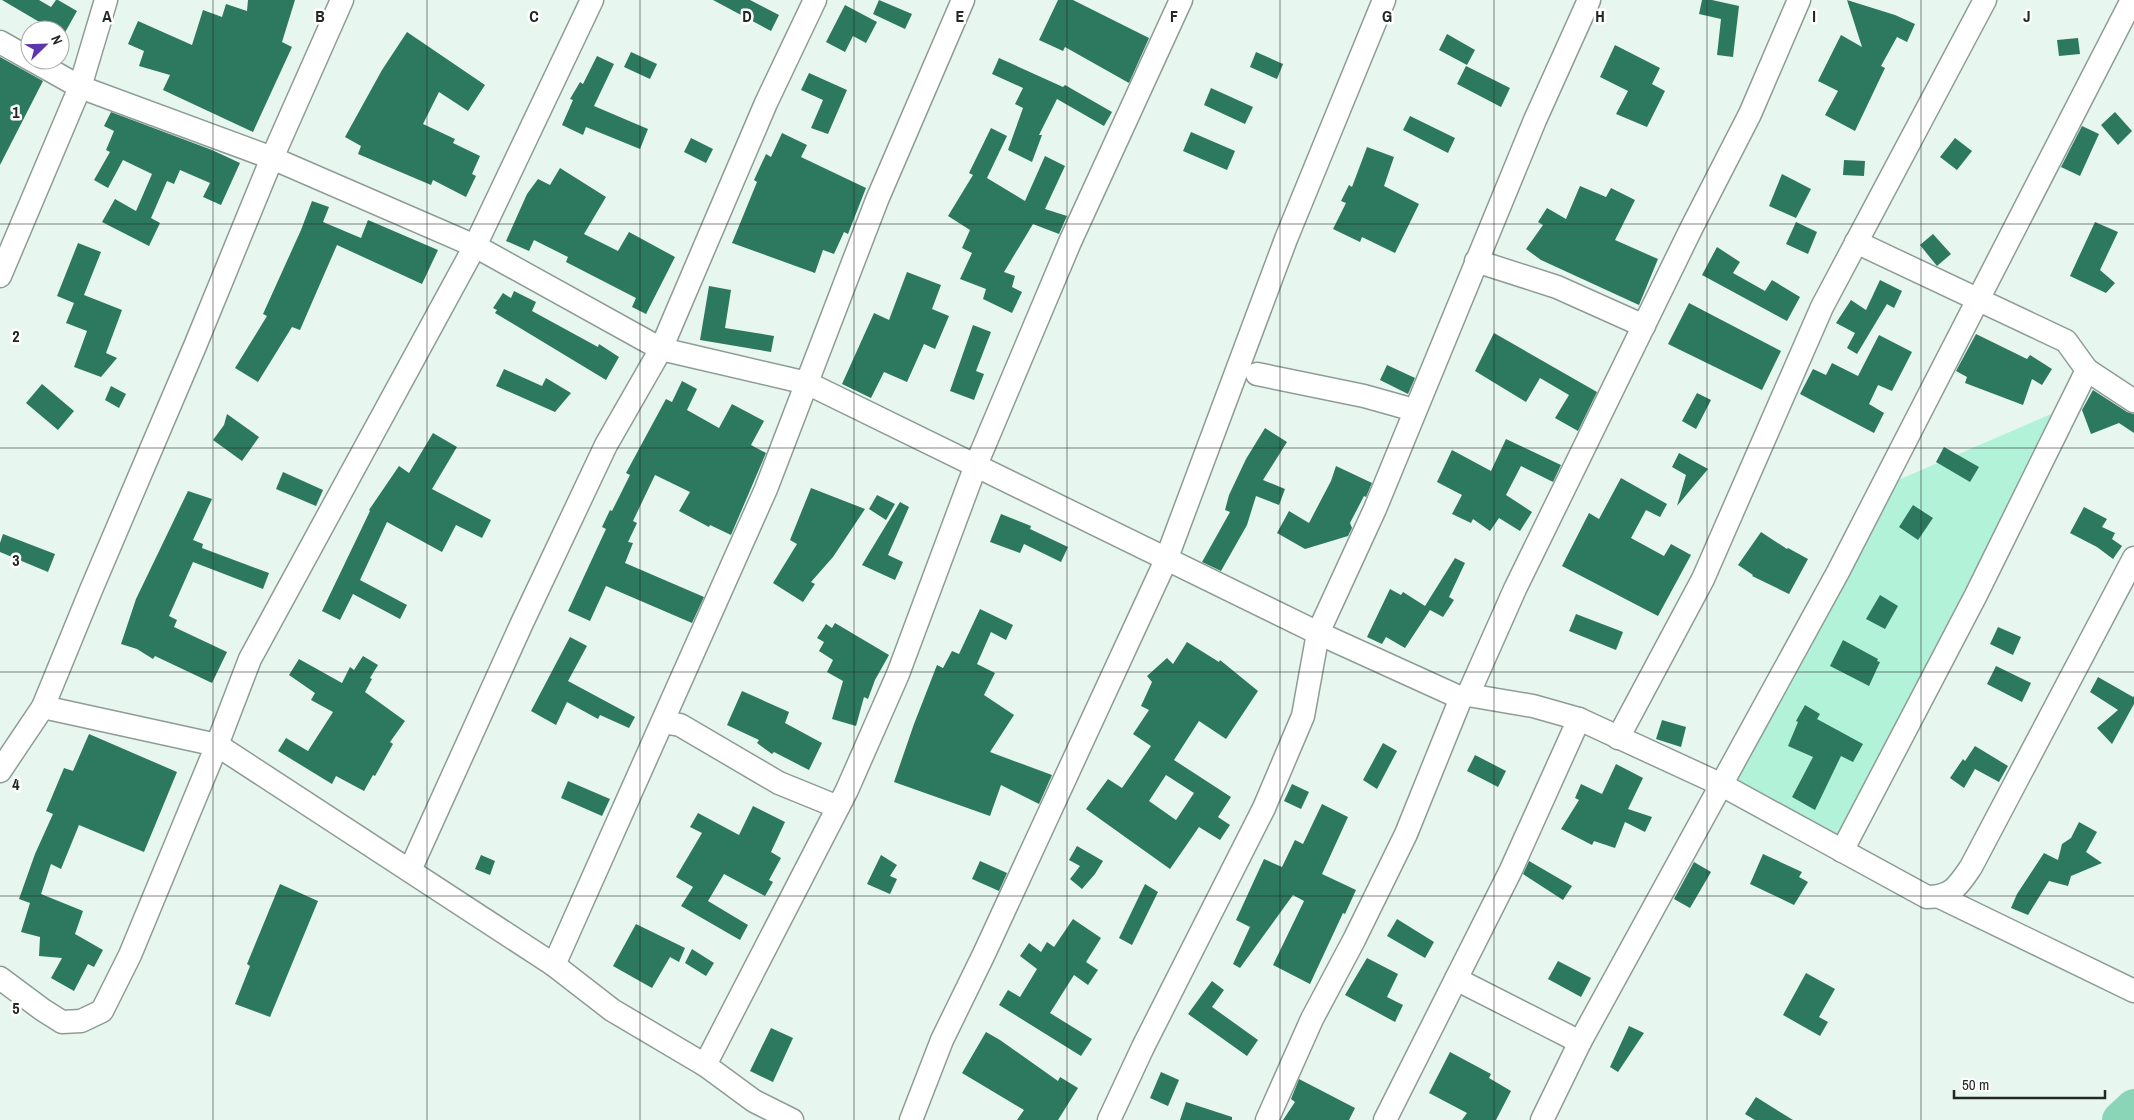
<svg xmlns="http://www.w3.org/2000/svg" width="2134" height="1120" font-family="'Archivo Narrow',sans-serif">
<rect width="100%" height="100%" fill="#e7f6ef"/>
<polygon fill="#b1f2d8" points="2056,412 1837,838 1737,779 1889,484"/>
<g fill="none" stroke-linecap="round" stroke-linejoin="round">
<polyline stroke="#8ad5b8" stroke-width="36" points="2120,1120 2134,1107"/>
</g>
<g fill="#2d795f" fill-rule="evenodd">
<polygon points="2,0 39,0 51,7 56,0 58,0 77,11 63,36 60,34 60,30 53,30"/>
<polygon points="248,0 295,0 282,42 292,47 253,132 163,90 170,75 139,66 144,51 128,44 138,21 192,45 203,10 222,17 226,4 247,11"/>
<polygon points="713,0 750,0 779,15 771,31"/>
<polygon points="879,0 912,14 905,29 873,14"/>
<polygon points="1058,0 1073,0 1149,38 1129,83 1065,47 1063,51 1039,40"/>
<polygon points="1702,0 1712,0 1739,6 1733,57 1717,55 1721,19 1699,14"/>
<polygon points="1847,0 1895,15 1915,24 1907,42 1897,37 1881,66 1885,68 1855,131 1825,115 1838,91 1818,81 1841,35 1862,47"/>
<polygon points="845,5 877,22 866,43 853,36 845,52 826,42"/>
<polygon points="407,32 485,85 468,111 439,92 423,124 455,139 453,143 480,156 472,174 476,176 466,197 433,180 431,185 358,154 361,146 345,137 382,70"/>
<polygon points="1447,34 1475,50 1467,65 1439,50"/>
<polygon points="2078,38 2080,54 2059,56 2057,40"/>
<polygon points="1615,45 1660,68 1652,84 1665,91 1647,127 1616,114 1628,91 1600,77"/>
<polygon points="631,52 657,64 650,79 624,67"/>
<polygon points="1256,52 1283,64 1277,79 1250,67"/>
<polygon points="597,56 614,64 594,106 648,129 640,149 586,127 583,135 562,125 573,100 570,99 580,82 583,84"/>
<polygon points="0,57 43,81 0,165"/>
<polygon points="999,58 1063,87 1065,85 1112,112 1104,126 1057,99 1039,135 1042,135 1032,162 1008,150 1023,108 1015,104 1023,88 992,74"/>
<polygon points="1466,66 1510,88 1501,107 1457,84"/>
<polygon points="809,73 847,90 828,134 811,128 823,100 801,90"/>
<polygon points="1211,88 1253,107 1245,124 1204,105"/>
<polygon points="111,112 212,150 240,163 221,205 203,197 210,183 180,170 174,184 167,181 151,218 160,223 149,246 102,222 115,199 136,211 152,174 123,160 108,188 94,180 110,152 106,150 114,131 104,126"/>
<polygon points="2115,112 2132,131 2118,145 2101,125"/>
<polygon points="1410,116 1455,138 1448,153 1403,130"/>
<polygon points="2082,126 2099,134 2080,176 2061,167"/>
<polygon points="991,128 1007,136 987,178 1025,201 1045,156 1065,166 1045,209 1067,216 1059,234 1033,224 1004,272 1015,276 1012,287 1022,292 1012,313 983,299 986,289 960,279 972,253 962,248 970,230 948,216 973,175 969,173"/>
<polygon points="1191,132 1235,151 1227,170 1183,151"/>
<polygon points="782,133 807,145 801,157 866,188 848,234 844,232 834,254 823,250 815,273 732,243 757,182 754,180 766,154 771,157"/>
<polygon points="691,138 713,149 706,163 684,152"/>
<polygon points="1955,138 1972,151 1957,170 1940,157"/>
<polygon points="1367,147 1394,157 1384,186 1419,204 1395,253 1362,237 1360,242 1333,229 1346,203 1341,201 1349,185 1352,187"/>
<polygon points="1844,160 1865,161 1864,176 1843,175"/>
<polygon points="560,168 606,197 584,234 618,251 629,232 675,257 646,314 632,307 636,298 566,262 568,257 534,240 529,251 506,241 527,194 538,179 550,185"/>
<polygon points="1782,174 1811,189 1796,218 1769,206"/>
<polygon points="1580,186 1606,197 1611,188 1635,200 1615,240 1658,259 1639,305 1541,260 1526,249 1543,225 1538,222 1547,208 1566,219"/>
<polygon points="312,201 329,207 323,222 361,238 368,220 438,250 422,284 337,245 300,330 292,327 258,382 235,368 267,316 263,314 301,230"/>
<polygon points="1796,222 1817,232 1808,254 1786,244"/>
<polygon points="2095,222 2118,232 2100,270 2115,283 2106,293 2070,276"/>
<polygon points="1933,234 1951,254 1937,266 1920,245"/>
<polygon points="78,243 101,252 84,295 122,310 106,353 117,358 101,377 74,367 87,331 66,323 74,303 57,296"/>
<polygon points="1717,247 1740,262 1733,273 1765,291 1772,280 1800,297 1787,321 1702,275"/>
<polygon points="907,272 941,285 932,309 949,316 935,349 924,344 907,382 884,372 871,398 842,384 874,313 889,320"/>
<polygon points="1880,280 1902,291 1894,308 1887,304 1857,354 1847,348 1855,333 1836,323 1851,300 1866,310"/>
<polygon points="709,286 731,290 725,328 774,336 771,352 700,340"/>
<polygon points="514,291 536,302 532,311 598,347 599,344 619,357 606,380 495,313 497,310 493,308 503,293 511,298"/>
<polygon points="1689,303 1781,351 1762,390 1668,344"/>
<polygon points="973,325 991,332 976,371 984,374 974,400 950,391"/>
<polygon points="1494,333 1597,392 1578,431 1555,418 1569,395 1540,378 1526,402 1475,371"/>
<polygon points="1976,334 2027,359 2030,355 2052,369 2042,385 2032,379 2023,405 1965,383 1967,377 1956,371"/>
<polygon points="1879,335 1912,352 1892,391 1878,385 1869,404 1884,413 1874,433 1800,394 1813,369 1826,375 1832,363 1858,376"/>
<polygon points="1387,365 1415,378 1408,394 1380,380"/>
<polygon points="504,369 542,386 546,378 571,393 555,412 496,386"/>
<polygon points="682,381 697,389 687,410 719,428 732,404 764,421 751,445 766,453 731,535 710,525 709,527 679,511 690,492 655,475 633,521 637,523 628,542 633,543 625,563 704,597 692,623 606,586 590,621 568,611 606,529 602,527 610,510 612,511 630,475 626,473 666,399 672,402"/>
<polygon points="42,384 74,411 58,430 26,403"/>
<polygon points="111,386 126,394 119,408 105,400"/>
<polygon points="2093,390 2127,412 2134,414 2134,433 2119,423 2091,434 2082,410"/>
<polygon points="1697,393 1711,400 1696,429 1682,421"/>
<polygon points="227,414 259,437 242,461 213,440 224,425"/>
<polygon points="1265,428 1287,442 1263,480 1285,489 1279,505 1256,496 1247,525 1221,571 1202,562 1230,512 1225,510 1229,495 1246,459"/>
<polygon points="433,433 457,447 432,489 491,520 482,538 456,525 442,552 387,522 360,580 407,605 400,619 353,594 340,620 322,611 370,511 369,510 399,466 409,473"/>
<polygon points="1506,439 1561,465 1553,482 1521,466 1506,495 1532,512 1520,531 1499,518 1490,531 1473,519 1471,523 1452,514 1462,495 1437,482 1452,450 1491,471"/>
<polygon points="1944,447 1979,467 1970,482 1936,462"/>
<polygon points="1679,453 1708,469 1677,506 1686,475 1672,467"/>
<polygon points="1336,466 1372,483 1366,497 1364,496 1350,523 1352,528 1348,536 1305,549 1277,533 1289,511 1309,523 1331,481"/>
<polygon points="283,472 323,490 316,506 276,489"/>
<polygon points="1621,478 1667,504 1660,517 1646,510 1631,538 1664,556 1671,544 1691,555 1658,616 1562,566 1589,513 1599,519"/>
<polygon points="811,488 865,509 833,557 811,582 815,584 803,602 773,583 797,544 790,540"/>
<polygon points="188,491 212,499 193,540 203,544 202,548 269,573 263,589 193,562 169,616 177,620 174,627 227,652 212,683 155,656 153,659 137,649 121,644 136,599"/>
<polygon points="877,495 895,504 886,520 869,509"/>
<polygon points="900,502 909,507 888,555 903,562 895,580 862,565"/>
<polygon points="1913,505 1933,518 1918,540 1899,527"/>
<polygon points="2084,507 2107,519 2102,527 2115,533 2112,539 2122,546 2113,559 2097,547 2070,533"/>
<polygon points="1001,514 1031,526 1030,529 1068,547 1061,562 1024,544 1020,553 990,542"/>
<polygon points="1761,532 1787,549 1788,548 1808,559 1789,594 1752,576 1753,575 1738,565"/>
<polygon points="3,534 55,554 48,572 0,552 0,543"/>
<polygon points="1455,558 1465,563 1449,597 1454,600 1443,617 1430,610 1405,648 1386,637 1382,644 1367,637 1390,589 1401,595 1403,592 1425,606"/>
<polygon points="1880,595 1898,606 1885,629 1866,619"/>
<polygon points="980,609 1013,625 1006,640 991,632 977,664 995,673 984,695 1014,715 990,752 1052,775 1039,804 1001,785 990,816 894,782 914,724 937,665 943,668 952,651 959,654"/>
<polygon points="1576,614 1623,632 1616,650 1569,631"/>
<polygon points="835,623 889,655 875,680 868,699 864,697 856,726 832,719 843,681 827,672 833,660 819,651 824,642 817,638 826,624 832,628"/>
<polygon points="1998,627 2021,637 2013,655 1990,644"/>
<polygon points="570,637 587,646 568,681 635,717 629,728 600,715 598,719 567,702 556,725 531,711"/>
<polygon points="1843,640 1878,659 1877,661 1880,662 1869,686 1830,666"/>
<path d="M1187,642L1219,662L1220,660L1258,691L1226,739L1199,721L1174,760L1231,797L1218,817L1230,825L1220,840L1199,827L1170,869L1086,809L1108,779L1122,788L1151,746L1133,734L1149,710L1141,706L1152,682L1147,676L1167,658L1173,664ZM1166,775L1194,793L1176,820L1149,801Z"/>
<polygon points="363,656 378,665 370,678 372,679 365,692 405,721 390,742 393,744 375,776 373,775 364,791 336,776 332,784 278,751 286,738 308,751 333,712 311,700 315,693 289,675 299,659 342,683 350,667 354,670"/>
<polygon points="1996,666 2031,683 2022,702 1987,684"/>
<polygon points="2098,677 2133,697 2134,696 2134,704 2112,744 2097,728 2118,710 2090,692"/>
<polygon points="742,691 789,712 785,723 822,743 809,770 774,752 772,754 757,743 759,740 727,725"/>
<polygon points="1805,705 1820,714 1817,719 1863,744 1853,762 1841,756 1815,810 1792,797 1813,757 1788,746 1798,722 1796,721"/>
<polygon points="1662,720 1686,727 1681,747 1656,739"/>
<polygon points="89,734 177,772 144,852 79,825 61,869 51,864 41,894 83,911 75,934 103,950 94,967 88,964 74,991 51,978 62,958 39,956 40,937 21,932 30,903 19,899 35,854 53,814 46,811 64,768 73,771"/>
<polygon points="1383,743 1397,751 1377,789 1363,780"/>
<polygon points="1975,746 2008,766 1999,782 1975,769 1964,788 1950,778 1963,759 1965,761"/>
<polygon points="1475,755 1506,771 1498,787 1467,771"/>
<polygon points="1616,764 1643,778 1628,809 1652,817 1645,832 1625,822 1615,848 1594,841 1592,845 1561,829 1579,800 1575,798 1581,784 1602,794"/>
<polygon points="568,781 610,799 602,816 561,798"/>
<polygon points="1292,784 1309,792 1301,809 1284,801"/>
<polygon points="1322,804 1348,817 1322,874 1356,890 1345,914 1343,913 1310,984 1273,965 1304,901 1293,895 1240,968 1233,964 1250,927 1236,920 1264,859 1282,867 1295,840 1303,844"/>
<polygon points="753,806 785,822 771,852 781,858 769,880 773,882 765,896 724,874 708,901 748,925 740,940 681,906 693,887 676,877 702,833 690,827 698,813 739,835"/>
<polygon points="2079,822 2097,832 2086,852 2102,863 2071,876 2068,886 2049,881 2028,915 2011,908 2017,894 2044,853 2058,860 2062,844 2071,838"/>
<polygon points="1077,846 1103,861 1095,874 1082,889 1070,879 1080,866 1069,860"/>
<polygon points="1763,854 1802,872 1799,877 1808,882 1794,905 1750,884"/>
<polygon points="481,855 495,861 490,875 475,869"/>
<polygon points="881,855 897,865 890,876 897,879 890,894 867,884"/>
<polygon points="980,861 1007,873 999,891 972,879"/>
<polygon points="1529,861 1572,886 1563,900 1523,874"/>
<polygon points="1694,862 1711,872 1690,908 1674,899"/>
<polygon points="280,884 318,901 270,1017 235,1004 250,966 247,964"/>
<polygon points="1145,884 1158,892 1132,945 1119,938"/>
<polygon points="1073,919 1101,938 1086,962 1098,970 1088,985 1074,975 1050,1013 1092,1039 1081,1056 999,1005 1008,990 1020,997 1037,969 1020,956 1029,943 1041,952 1047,942 1054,947"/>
<polygon points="1397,919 1434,942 1425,958 1387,936"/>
<polygon points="636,924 685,948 679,962 670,957 652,988 613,966"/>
<polygon points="692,949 714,963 706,976 685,963"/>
<polygon points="1367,958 1398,974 1387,997 1403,1005 1395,1022 1345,995"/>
<polygon points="1558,961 1591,978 1581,997 1548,979"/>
<polygon points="1806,973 1835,989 1819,1017 1828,1022 1820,1036 1783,1015"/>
<polygon points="1212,981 1224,990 1212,1007 1258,1040 1247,1056 1188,1014"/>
<polygon points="1629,1026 1644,1033 1618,1072 1610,1067"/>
<polygon points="771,1028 793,1038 773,1082 750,1071"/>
<polygon points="986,1032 1000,1040 1058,1081 1060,1077 1078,1088 1058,1120 1017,1120 1024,1110 962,1073"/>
<polygon points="1450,1052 1491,1074 1489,1078 1511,1091 1496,1120 1462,1120 1467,1113 1429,1093"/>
<polygon points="1161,1072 1179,1080 1168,1106 1150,1098"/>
<polygon points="1299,1079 1355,1108 1349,1120 1283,1120 1295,1102 1291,1099"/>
<polygon points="1756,1097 1793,1120 1755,1120 1745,1114"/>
<polygon points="1186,1102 1232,1117 1232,1120 1180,1120"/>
</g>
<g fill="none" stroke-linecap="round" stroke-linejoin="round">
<g stroke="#8e9c96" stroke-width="25">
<g id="street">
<polyline points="592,0 475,246 250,659 217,745 554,965 612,1010 705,1065 754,1101 792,1120"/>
<polyline points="0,42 30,59"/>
<path d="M32,60L80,87L272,158L475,246L661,349L807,383L1318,633L1461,698L1468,695L1533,706L1579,719L1722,785L1927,897C1952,897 1958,886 1971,867L2134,558"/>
<polyline points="1476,261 1557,287 1644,326"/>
<polyline points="0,276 80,87 106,0"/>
<polyline points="2087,370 2134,401"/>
<polyline points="1257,374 1364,396 1414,410"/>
<polyline points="1468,695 1515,589 1692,227 1750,114 1799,0"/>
<polyline points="663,722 680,725 779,783 838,807"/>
<polyline points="1618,738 1703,579 1822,307 1985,0"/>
<polyline points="0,771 43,707 91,590 195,346 272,158 342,0"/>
<polyline points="1842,851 1976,595 2087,370 2066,341 1856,242"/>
<polyline points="410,870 522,623 606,445 661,349 766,103 815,0"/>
<polyline points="1940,897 2134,991"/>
<polyline points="554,965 766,489 877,200 963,0"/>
<polyline points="0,978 43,1010 62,1022 81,1021 102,1011 130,955 217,745 43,707"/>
<polyline points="1456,979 1580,1042"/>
<polyline points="705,1065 847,790 898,674 976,465 1070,242 1181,0"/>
<polyline points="911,1120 942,1040 984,954 1166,560 1286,239 1384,0"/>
<polyline points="1109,1120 1143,1047 1264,808 1303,716 1318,633 1375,509 1535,120 1589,0"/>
<polyline points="1267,1120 1312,1019 1354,940 1406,834 1461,698"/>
<polyline points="1385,1120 1510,872 1579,719"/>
<polyline points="1542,1120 1580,1042 1838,572 2132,0"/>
</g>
</g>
<use href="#street" stroke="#fff" stroke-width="22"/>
</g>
<path fill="none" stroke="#222725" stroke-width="1" stroke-opacity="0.55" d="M213,0V1120M427,0V1120M640,0V1120M854,0V1120M1067,0V1120M1280,0V1120M1494,0V1120M1707,0V1120M1921,0V1120M0,224H2134M0,448H2134M0,672H2134M0,896H2134"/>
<g font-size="16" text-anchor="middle" font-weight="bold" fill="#222725" stroke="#fff" stroke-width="5" stroke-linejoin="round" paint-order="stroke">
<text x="107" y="22">A</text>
<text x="320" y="22">B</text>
<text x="534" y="22">C</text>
<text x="747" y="22">D</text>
<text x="960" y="22">E</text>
<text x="1174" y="22">F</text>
<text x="1387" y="22">G</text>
<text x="1600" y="22">H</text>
<text x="1814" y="22">I</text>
<text x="2027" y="22">J</text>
<text x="16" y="118">1</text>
<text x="16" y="342">2</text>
<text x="16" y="566">3</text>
<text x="16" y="790">4</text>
<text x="16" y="1014">5</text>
</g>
<g transform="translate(45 45) rotate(67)"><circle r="24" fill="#ffffff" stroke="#a7a9a8"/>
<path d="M0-4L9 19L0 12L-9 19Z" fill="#5e35ad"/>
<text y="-8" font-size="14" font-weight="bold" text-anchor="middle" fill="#222725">N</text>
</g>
<path d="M1954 1090v8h151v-8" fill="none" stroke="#222725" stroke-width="2.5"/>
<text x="1962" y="1090" font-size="15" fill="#222725" stroke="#ffffff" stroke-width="4" paint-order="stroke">50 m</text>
</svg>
